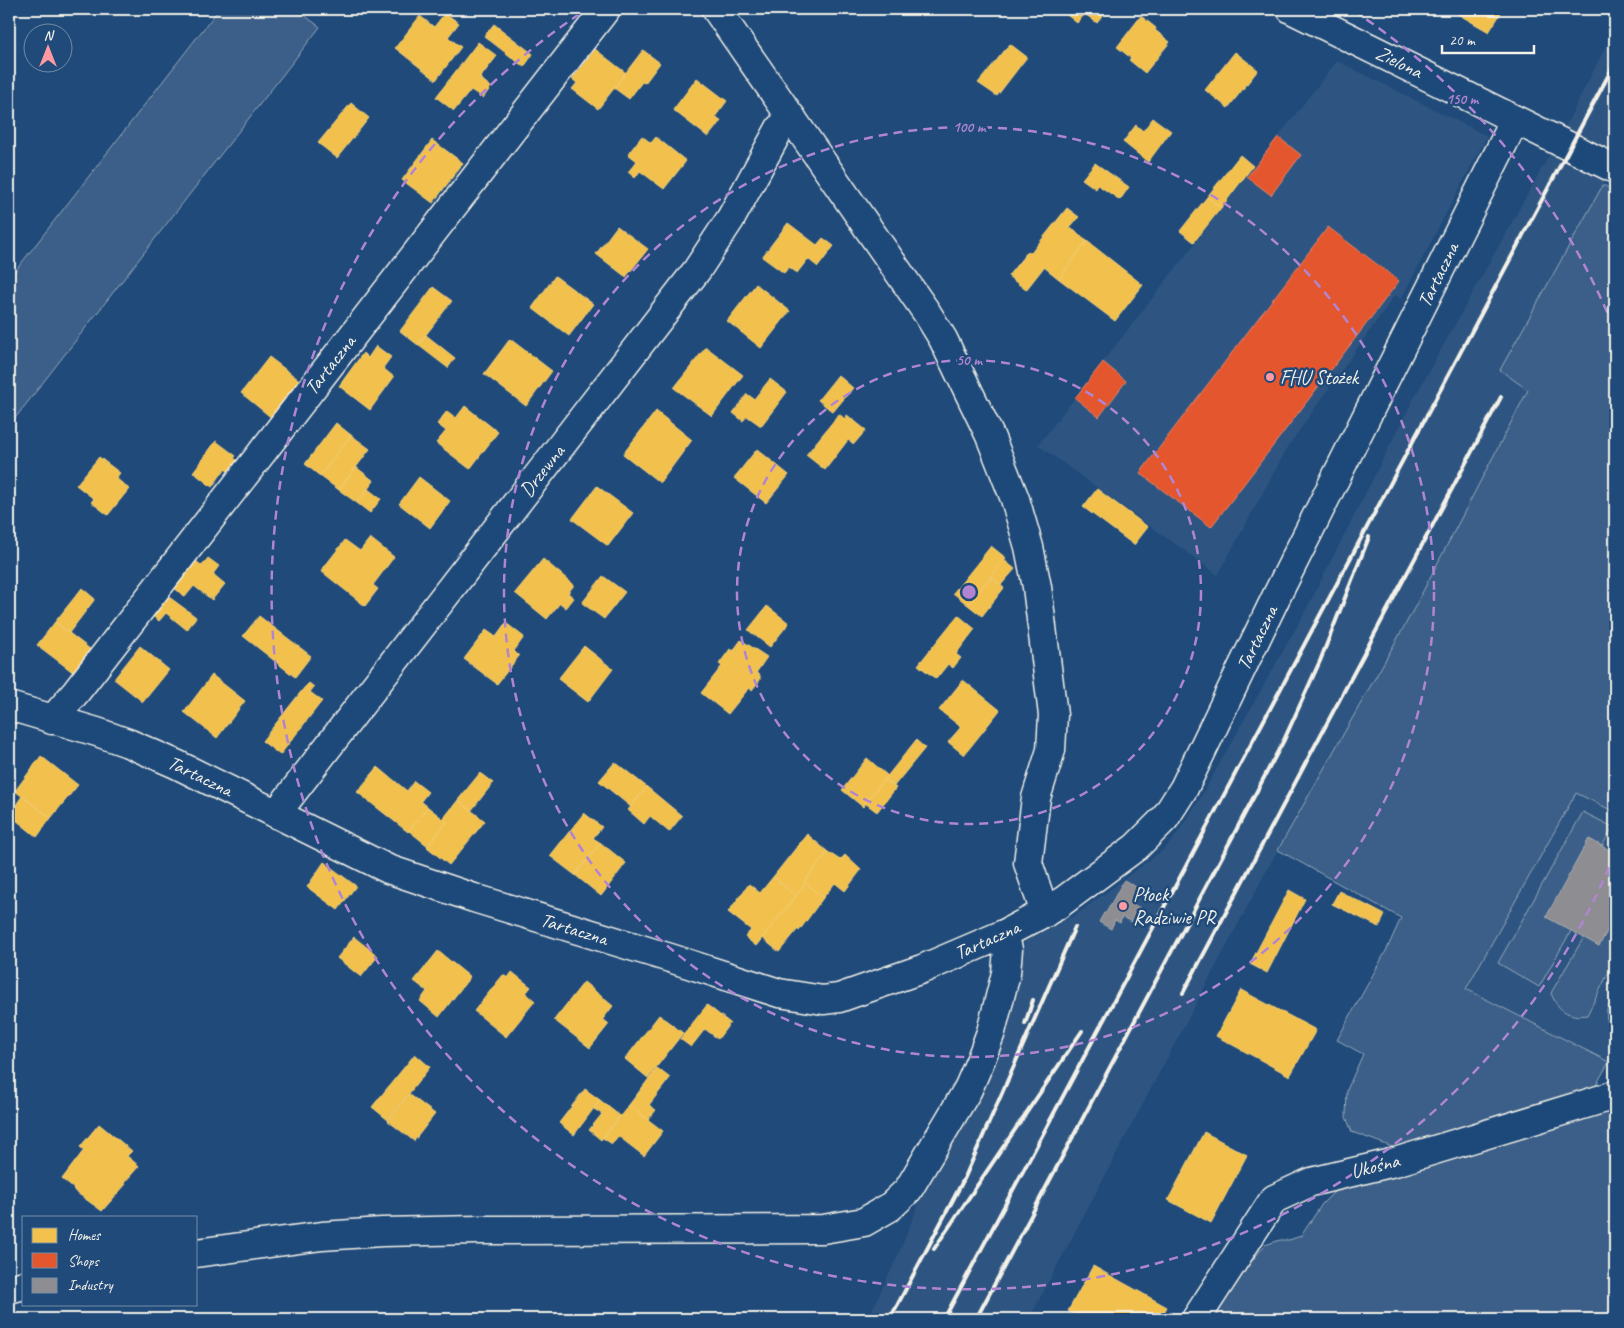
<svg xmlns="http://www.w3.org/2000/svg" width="1624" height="1328" font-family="Caveat,sans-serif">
<rect width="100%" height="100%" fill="#1f4a7a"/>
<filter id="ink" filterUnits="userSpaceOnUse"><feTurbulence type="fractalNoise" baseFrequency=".02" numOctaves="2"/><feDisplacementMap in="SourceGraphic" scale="10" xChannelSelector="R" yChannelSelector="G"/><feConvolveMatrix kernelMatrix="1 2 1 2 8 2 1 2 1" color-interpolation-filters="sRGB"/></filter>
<g filter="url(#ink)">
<g fill="#2d5581">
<polygon points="1615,28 1615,163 1501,370 1528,390 1409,618 1269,866 1029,1319 868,1319 898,1255 929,1179 957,1136 975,1102 1007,1017 1025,941 1077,914 1163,850 1172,841 1198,802 1306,610 1414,398 1566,125"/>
<polygon points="1337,61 1487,136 1401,299 1395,295 1289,445 1218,575 1038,445"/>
<polygon points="1569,741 1615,767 1615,1051 1609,1062 1445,978"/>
</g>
<g fill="#3a5f88" stroke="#97a8b8">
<polygon points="219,9 296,9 320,27 9,426 9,279"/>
<polygon points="1603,185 1615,191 1615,812 1576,793 1466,989 1609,1062 1592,1092 1395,1148 1352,1132 1346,1117 1347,1090 1363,1054 1337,1040 1387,949 1401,918 1278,850 1409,618 1528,390 1500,370"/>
<polygon points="1583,812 1613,827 1602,846 1589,839 1547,917 1571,931 1539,987 1498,963"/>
<path d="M1615,916V960L1587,1015C1569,1018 1557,1010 1551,993L1584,937L1599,946Z"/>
<path d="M1615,992V1030C1600,1020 1608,1004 1615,992Z"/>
<polygon points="1615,1104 1615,1319 1209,1319 1238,1278 1265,1245 1280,1240 1289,1240 1301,1236 1322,1204 1339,1187"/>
</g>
<g fill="#f2c14e" stroke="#f3cf7c">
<polygon points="566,9 578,9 574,15"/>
<polygon points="1071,9 1108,9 1097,23 1085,14 1077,23 1067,15"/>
<polygon points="1421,9 1432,9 1430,14"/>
<polygon points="1449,9 1493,9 1501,13 1489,32"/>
<polygon points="445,13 459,23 448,37 461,47 436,80 395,48 420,16 434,27"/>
<polygon points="1141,16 1156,28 1155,30 1170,42 1145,73 1129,60 1131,58 1117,47"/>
<polygon points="494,24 533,54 524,67 484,36"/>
<polygon points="478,42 497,56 480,78 491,87 483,98 471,90 454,111 436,97"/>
<polygon points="1010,44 1027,57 997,96 978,83"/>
<polygon points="595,49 626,73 598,109 572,89 577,83 572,79"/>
<polygon points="643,50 660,63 645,83 642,82 629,99 614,88"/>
<polygon points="1235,52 1258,70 1228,108 1205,90"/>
<polygon points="697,78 727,101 715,117 721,121 708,137 673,110"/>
<polygon points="351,103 369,118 337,158 318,143"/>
<polygon points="1153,118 1171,131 1148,162 1123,142 1136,125 1143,131"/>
<polygon points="642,136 651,143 656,137 686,161 664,189 640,171 635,178 628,172 637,161 628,154"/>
<polygon points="432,140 463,163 433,203 402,180"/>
<polygon points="1240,155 1253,166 1221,208 1207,197"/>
<polygon points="1095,163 1129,187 1120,200 1098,185 1096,189 1082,179"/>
<polygon points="1207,197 1221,208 1194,242 1180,231"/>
<polygon points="1067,208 1079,217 1070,227 1087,241 1059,279 1044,267 1026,290 1008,276 1028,251 1031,253"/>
<polygon points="788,223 817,245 823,238 834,246 818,267 808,259 797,273 789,267 784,273 762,257"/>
<polygon points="617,226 648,249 626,277 596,254"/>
<polygon points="1087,241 1143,285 1115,321 1059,279"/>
<polygon points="555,276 593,304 569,336 532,308"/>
<polygon points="756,284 790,311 761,348 727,321"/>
<polygon points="433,287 452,301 418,345 400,331"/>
<polygon points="426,335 455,358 448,368 418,345"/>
<polygon points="510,339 552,371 526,406 484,374"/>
<polygon points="376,346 391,357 383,368 394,377 370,410 339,386 363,353 368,358"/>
<polygon points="706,347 743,375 712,416 674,388"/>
<polygon points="269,357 302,382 273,419 241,393"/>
<polygon points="838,375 853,388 833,412 818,400"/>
<polygon points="770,379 787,392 761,426 747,416 743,421 733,413 747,394 754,399"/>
<polygon points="465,406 498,432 470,469 436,443 446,431 437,424 447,411 456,418"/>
<polygon points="656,411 692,440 660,483 623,454"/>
<polygon points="839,414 845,419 847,415 866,430 854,444 848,440 825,470 806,455"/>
<polygon points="336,423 351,435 320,476 305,464"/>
<polygon points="351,435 370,449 339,490 320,476"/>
<polygon points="216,441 236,456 234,458 239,462 230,473 225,469 212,487 193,472"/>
<polygon points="757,449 789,475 766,503 734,478"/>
<polygon points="99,457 120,473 116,478 129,489 108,515 91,502 94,499 76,485"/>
<polygon points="356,467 374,481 357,503 339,490"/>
<polygon points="419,477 450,501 430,528 399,504"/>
<polygon points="597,486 633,513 608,546 572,519"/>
<polygon points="368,489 381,499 370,513 357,503"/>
<polygon points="1097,489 1148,527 1134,545 1083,507"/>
<polygon points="370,538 394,557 373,585 378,589 365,606 321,571 345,540 360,551"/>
<polygon points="991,546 1006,558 974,598 959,586"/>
<polygon points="208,558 219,566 213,574 225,584 212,600 194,586 185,597 173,587 195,560 202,566"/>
<polygon points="543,559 574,585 568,593 574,598 566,608 560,603 547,619 515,593"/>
<polygon points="1004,560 1015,569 1001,585 991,577"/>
<polygon points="603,576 625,592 604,619 582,603"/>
<polygon points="991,577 1004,588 982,616 968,605"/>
<polygon points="959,586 974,598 968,605 953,593"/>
<polygon points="82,588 95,599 69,633 55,622"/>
<polygon points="161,591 196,617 187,630 166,613 159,621 145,610"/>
<polygon points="767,606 789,623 770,647 748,630"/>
<polygon points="958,615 975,629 956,654 961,658 953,668 948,664 936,679 918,665"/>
<polygon points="259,616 311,656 295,677 243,636"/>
<polygon points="55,622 95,653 78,676 37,645"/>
<polygon points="506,623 524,637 514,651 519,656 497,684 464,659 486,630 496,637"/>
<polygon points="741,640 767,657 756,673 760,675 760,680 752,690 749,688 728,714 701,693 722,666 719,664 730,649 733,651"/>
<polygon points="140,646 169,670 143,702 114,679"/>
<polygon points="584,646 613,669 588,702 558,679"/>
<polygon points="212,675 245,701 217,738 184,712"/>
<polygon points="963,680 1000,710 964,755 948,742 961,727 939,710"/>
<polygon points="309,683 314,687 310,692 322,701 280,755 262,741 304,688"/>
<polygon points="916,740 925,748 894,786 885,779"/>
<polygon points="41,756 78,785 51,818 15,791"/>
<polygon points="867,758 888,776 863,807 842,790"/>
<polygon points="615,762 647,787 631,807 599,781"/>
<polygon points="378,767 407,791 414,781 428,792 421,801 428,807 408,832 357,792"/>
<polygon points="480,773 493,783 471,811 458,800"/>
<polygon points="885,779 896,788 877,812 865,803"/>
<polygon points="647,787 682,816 669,832 650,816 644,824 628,810"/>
<polygon points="22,796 51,818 37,837 11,816 12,811"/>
<polygon points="458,800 485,821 449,865 427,847 447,822 443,819"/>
<polygon points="428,807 447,822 428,846 409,831"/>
<polygon points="584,813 602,827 593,838 601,843 575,875 550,856"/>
<polygon points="807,834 828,852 804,882 806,883 796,896 773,877"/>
<polygon points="601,843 626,863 601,896 575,875"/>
<polygon points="828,852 840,860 845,855 861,870 845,891 835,883 823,898 804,882"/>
<polygon points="324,862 356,886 338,910 307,887"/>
<polygon points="773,877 796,896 756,946 745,937 751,930 728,912 749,884 760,893"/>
<polygon points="806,883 823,898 799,931 798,929 779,952 762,938"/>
<polygon points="1289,890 1305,899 1267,973 1250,964"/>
<polygon points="1339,891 1385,915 1379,927 1332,904"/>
<polygon points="354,937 378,956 361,977 337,958"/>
<polygon points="438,951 470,977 439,1017 420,1001 427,991 414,981"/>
<polygon points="512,972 531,987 526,993 535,1001 506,1037 474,1011 503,975 508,978"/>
<polygon points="584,982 613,1006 603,1019 609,1024 590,1048 554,1020"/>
<polygon points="1241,990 1316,1030 1290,1076 1216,1036"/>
<polygon points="707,1005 730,1023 718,1039 705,1029 691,1047 680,1039"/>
<polygon points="659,1015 683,1033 648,1078 625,1059"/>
<polygon points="415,1054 430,1067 388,1120 372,1107"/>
<polygon points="657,1068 670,1078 649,1105 656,1110 648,1120 629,1105"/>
<polygon points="585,1089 600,1100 574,1135 559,1123"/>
<polygon points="409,1094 435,1114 414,1141 388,1121"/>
<polygon points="600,1100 620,1116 601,1140 589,1130 602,1114 594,1109"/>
<polygon points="629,1105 663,1131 644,1156 618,1136 612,1144 603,1138"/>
<polygon points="99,1124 132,1151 127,1156 139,1166 124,1183 126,1184 102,1211 73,1190 74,1189 62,1179 84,1150 80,1147"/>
<polygon points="1204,1132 1247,1155 1211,1223 1168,1200"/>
<polygon points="1093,1266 1167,1307 1160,1319 1082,1319 1068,1311"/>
</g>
<g fill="#e4572e" stroke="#e98566">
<polygon points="1278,137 1301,155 1271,195 1247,177"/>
<polygon points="1328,227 1399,281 1211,527 1140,473"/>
<polygon points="1103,362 1126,381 1099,417 1075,398"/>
</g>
<g fill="#8d8d92" stroke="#acabac">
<polygon points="1589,839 1615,853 1615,916 1599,946 1546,917"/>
<polygon points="1124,880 1138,888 1130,903 1140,908 1132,922 1122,917 1120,923 1115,920 1111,929 1099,922 1104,913 1106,913"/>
</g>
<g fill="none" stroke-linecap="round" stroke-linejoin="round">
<g stroke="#f4f1e8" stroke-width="31">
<g id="street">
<polyline points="716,9 927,313 943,339 990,436 1015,499 1029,547 1037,587 1053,715 1051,750 1036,798 1028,863 1045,913"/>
<polyline points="1291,9 1615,169"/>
<polyline points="9,706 97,732 128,743 176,764 388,869 474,898 670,958 779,993 823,1000 839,998 922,969 1004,934 1055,907 1136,847 1165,818 1184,788 1278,593 1515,120"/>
<polyline points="52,720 76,692 606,9"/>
<polyline points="276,814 697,270 731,218 780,128 792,118"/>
<polyline points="196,1253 322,1236 382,1232 478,1230 823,1229 864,1222 890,1207 908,1190 968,1089 981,1059 991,1032 1006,973 1008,949 1004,934"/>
<polyline points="9,1289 24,1285"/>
<polyline points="1196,1319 1274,1199 1311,1182 1395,1162 1615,1095"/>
</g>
</g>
<use href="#street" stroke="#1f4a7a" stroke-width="28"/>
<g stroke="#f4f1e8" stroke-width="4">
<polyline points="1183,993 1501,397"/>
<polyline points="1025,1024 1033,1000"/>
<polyline points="934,1249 1082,1031"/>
<polyline points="890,1319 965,1177 1075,927"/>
<polyline points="944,1319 1615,63"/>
<polyline points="976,1319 1284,740 1320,661 1369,537"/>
</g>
</g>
</g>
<g fill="none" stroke="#b185d1" stroke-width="2.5" stroke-dasharray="9 6">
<circle cx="969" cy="592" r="232"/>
<circle cx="969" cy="592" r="465"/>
<path d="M1615 853A697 697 0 1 1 584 11M1354 11A697 697 0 0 1 1615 331"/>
</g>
<g fill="#ff9aa2" stroke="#1f4a7a" stroke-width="2">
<circle cx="1270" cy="377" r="5"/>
<circle cx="1123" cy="906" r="5"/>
</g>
<g text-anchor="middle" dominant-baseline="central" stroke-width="5" stroke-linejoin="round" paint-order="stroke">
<g font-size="20" fill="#f4f1e8" stroke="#1f4a7a">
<text transform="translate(1399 62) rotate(26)">Zielona</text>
<text transform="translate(1438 275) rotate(-64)">Tartaczna</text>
<text transform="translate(330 365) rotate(-52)">Tartaczna</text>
<text transform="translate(542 471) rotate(-52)">Drzewna</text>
<text transform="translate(1257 638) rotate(-64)">Tartaczna</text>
<text transform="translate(200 776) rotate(26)">Tartaczna</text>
<text transform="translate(574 929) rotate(17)">Tartaczna</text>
<text transform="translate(987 940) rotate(-24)">Tartaczna</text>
<text transform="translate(1375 1166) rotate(-14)">Ukośna</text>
</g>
<g font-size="20" fill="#f4f1e8" stroke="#1f4a7a" text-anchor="start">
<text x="1280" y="377">FHU Stożek</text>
<text x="1133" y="894">Płock<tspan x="1133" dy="23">Radziwie PR</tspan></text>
</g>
</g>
<circle cx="969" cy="592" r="8" fill="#b185d1" stroke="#1f4a7a" stroke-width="2.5"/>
<g font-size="15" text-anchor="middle" font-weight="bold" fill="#b185d1" stroke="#1f4a7a" stroke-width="5" stroke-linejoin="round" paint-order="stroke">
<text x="1462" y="104">150 m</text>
<text x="969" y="132">100 m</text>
<text x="969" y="365">50 m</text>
</g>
<rect width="1624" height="1328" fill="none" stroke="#1f4a7a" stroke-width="30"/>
<rect x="15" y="15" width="1594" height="1298" fill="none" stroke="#f4f1e8" stroke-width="2" filter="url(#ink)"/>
<rect x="22" y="1216" width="175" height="90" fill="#1f4a7a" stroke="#748da6"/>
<rect x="32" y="1228" width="25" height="15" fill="#f2c14e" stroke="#748da6"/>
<text x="68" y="1240" font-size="15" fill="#f4f1e8">Homes</text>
<rect x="32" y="1253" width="25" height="15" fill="#e4572e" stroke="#748da6"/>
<text x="68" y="1266" font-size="15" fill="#f4f1e8">Shops</text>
<rect x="32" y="1278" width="25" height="15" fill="#8d8d92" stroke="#748da6"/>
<text x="68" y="1290" font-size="15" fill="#f4f1e8">Industry</text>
<g transform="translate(48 48)"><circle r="24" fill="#1f4a7a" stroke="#748da6"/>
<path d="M0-4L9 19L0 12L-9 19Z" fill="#ff9aa2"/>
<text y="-8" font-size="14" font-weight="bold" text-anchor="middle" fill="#f4f1e8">N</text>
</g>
<path d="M1442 45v8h92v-8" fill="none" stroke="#f4f1e8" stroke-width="2.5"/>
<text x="1449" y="45" font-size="15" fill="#f4f1e8" stroke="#1f4a7a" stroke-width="4" paint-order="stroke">20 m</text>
</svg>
